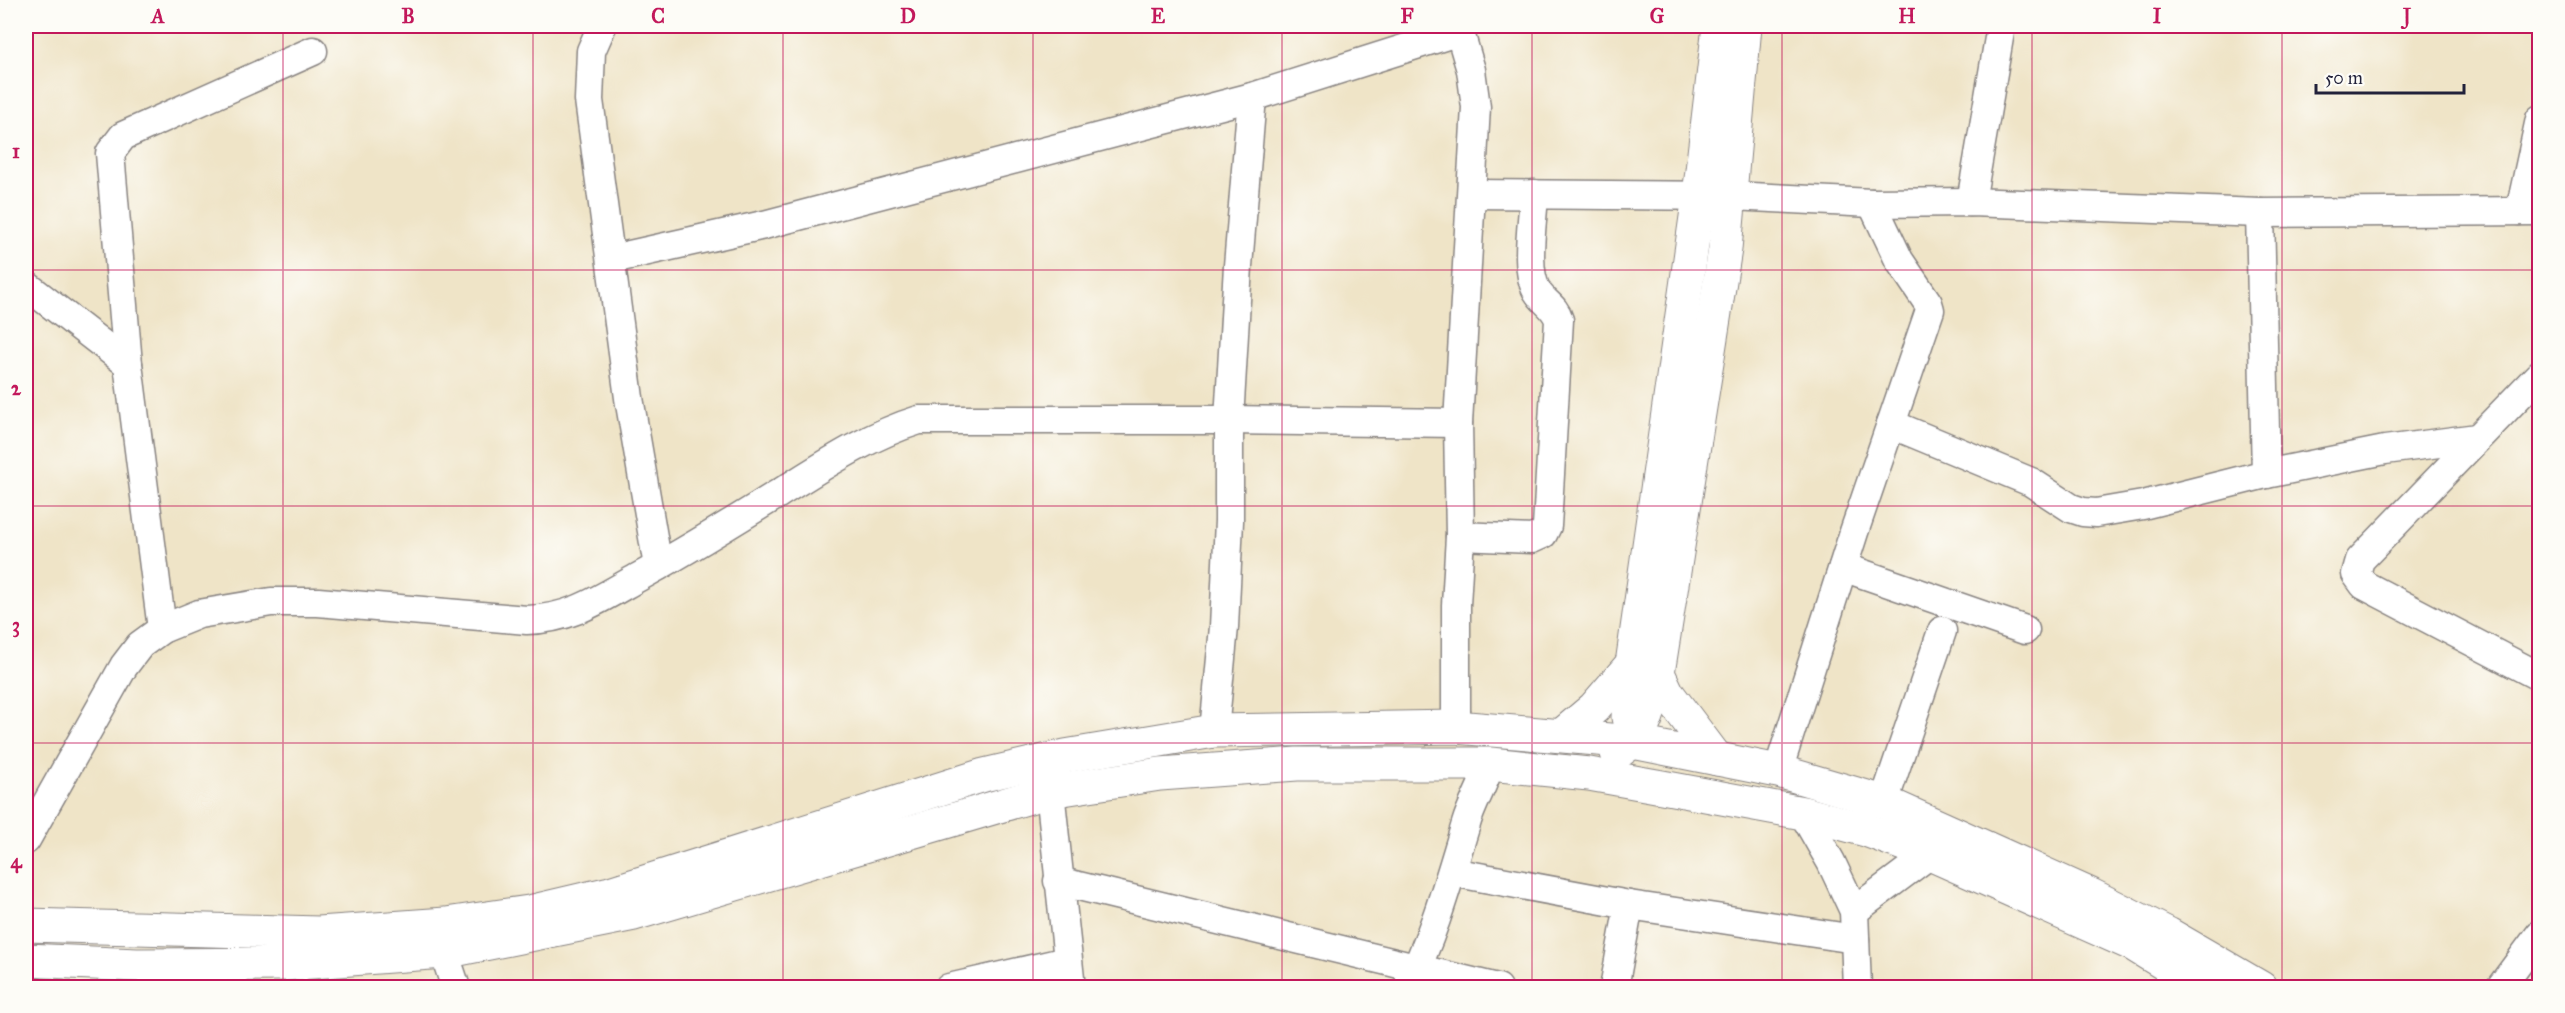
<svg xmlns="http://www.w3.org/2000/svg" width="2565" height="1013" font-family="'IM FELL Great Primer',serif">
<rect width="100%" height="100%" fill="#fdfcf7"/>
<filter id="ink" filterUnits="userSpaceOnUse"><feTurbulence type="fractalNoise" baseFrequency=".0167" numOctaves="2"/><feDisplacementMap in="SourceGraphic" scale="12" xChannelSelector="R" yChannelSelector="G"/><feConvolveMatrix kernelMatrix="1 2 1 2 8 2 1 2 1" color-interpolation-filters="sRGB"/></filter>
<filter id="wash" filterUnits="userSpaceOnUse"><feTurbulence type="fractalNoise" baseFrequency=".008" numOctaves="4" result="noise"/><feDisplacementMap in="SourceGraphic" scale="24" xChannelSelector="R" yChannelSelector="G"/><feGaussianBlur stdDeviation="1.35" result="paint"/><feColorMatrix in="noise" values="0 0 0 0 0 0 0 0 0 0 0 0 0 0 0 0 0 1.4 0 .05"/><feComposite in="paint" operator="in"/></filter>
<g filter="url(#wash)">
<rect width="100%" height="100%" fill="#efe4c7"/>
</g>
<g filter="url(#ink)">
<g fill="none" stroke-linecap="round" stroke-linejoin="round">
<g stroke="#888381" stroke-width="31">
<g id="minor">
<polyline points="602,26 591,51 589,100 629,398 658,566"/>
<polyline points="1472,194 1731,196 1872,203 1971,202 2260,213 2540,211"/>
<polyline points="1971,202 2001,26"/>
<polyline points="2520,211 2540,119"/>
<polyline points="2260,213 2266,474"/>
<polyline points="612,259 764,225 1252,97 1460,31"/>
<polyline points="26,285 128,364"/>
<polyline points="2540,374 2360,560 2356,574 2364,585 2540,677"/>
<polyline points="1891,424 2031,482 2071,508 2083,512 2096,513 2143,505 2266,474 2385,450 2477,438"/>
<path d="M1460,536L1532,539L1543,534L1547,526L1559,320C1555,306 1544,303 1537,291C1524,269 1533,221 1534,194"/>
<polyline points="1843,567 2025,630"/>
<polyline points="162,629 128,364 110,153 123,136 313,51"/>
<polyline points="1456,727 1456,605 1460,536 1458,423 1476,107 1471,70 1458,26"/>
<polyline points="1214,731 1224,627 1229,521 1229,420 1238,266 1252,97"/>
<polyline points="1778,771 1854,532 1930,310 1928,303 1899,260 1872,203"/>
<polyline points="1050,791 1071,988"/>
<polyline points="1884,802 1942,631"/>
<polyline points="1803,813 1831,862 1854,911 1857,988"/>
<path d="M26,840L124,666L140,645L162,629L199,614L271,602H318L527,620C571,619 600,599 637,578C685,552 731,523 778,494C823,466 867,436 919,420H1229L1458,423"/>
<polyline points="1452,872 1629,905 1855,939"/>
<polyline points="1058,881 1498,988"/>
<polyline points="1854,911 1930,854"/>
<polyline points="444,952 456,988"/>
<polyline points="949,988 1067,961"/>
<path d="M1407,988C1434,935 1449,879 1466,824C1472,803 1484,785 1490,764"/>
<polyline points="1614,988 1629,905"/>
<polyline points="2500,988 2540,934"/>
</g>
</g>
<g stroke="#888381" stroke-width="35">
<g id="major">
<polyline points="1658,673 1668,694 1717,759"/>
<polyline points="1631,732 1628,717 1632,664 1699,196 1719,26"/>
<polyline points="1562,735 1594,708 1632,664"/>
<path d="M1617,753C1650,731 1649,709 1658,673L1725,249L1745,26"/>
<polyline points="26,925 319,933 446,924 529,912 610,893 984,775 1065,756 1214,731 1456,727 1633,742 1778,771 1884,802 2091,895 2168,934 2261,988"/>
<polyline points="26,960 137,965 284,964 444,952 634,914 1050,791 1160,774 1297,764 1490,764 1589,774 1662,787 1803,813 1866,830 1930,854 2134,945 2204,988"/>
</g>
</g>
<use href="#minor" stroke="#fff" stroke-width="28"/>
<use href="#major" stroke="#fff" stroke-width="33"/>
</g>
</g>
<path fill="none" stroke="#c2185b" stroke-width="1.5" stroke-opacity="0.55" d="M283,26V988M533,26V988M783,26V988M1033,26V988M1282,26V988M1532,26V988M1782,26V988M2032,26V988M2282,26V988M26,270H2540M26,506H2540M26,743H2540"/>
<rect width="2565" height="1013" fill="none" stroke="#fdfcf7" stroke-width="66"/>
<path d="M2316 84v9h148v-9" fill="none" stroke="#22223b" stroke-width="3"/>
<text x="2325" y="84" font-size="18" fill="#22223b" stroke="#fdfcf7" stroke-width="4.5" paint-order="stroke">50 m</text>
<rect x="33" y="33" width="2499" height="947" fill="none" stroke="#c2185b" stroke-width="2"/>
<g font-size="20" text-anchor="middle" font-weight="bold" fill="#c2185b">
<text x="158" y="23">A</text>
<text x="408" y="23">B</text>
<text x="658" y="23">C</text>
<text x="908" y="23">D</text>
<text x="1158" y="23">E</text>
<text x="1407" y="23">F</text>
<text x="1657" y="23">G</text>
<text x="1907" y="23">H</text>
<text x="2157" y="23">I</text>
<text x="2407" y="23">J</text>
<text x="16" y="158">1</text>
<text x="16" y="395">2</text>
<text x="16" y="632">3</text>
<text x="16" y="868">4</text>
</g>
</svg>
